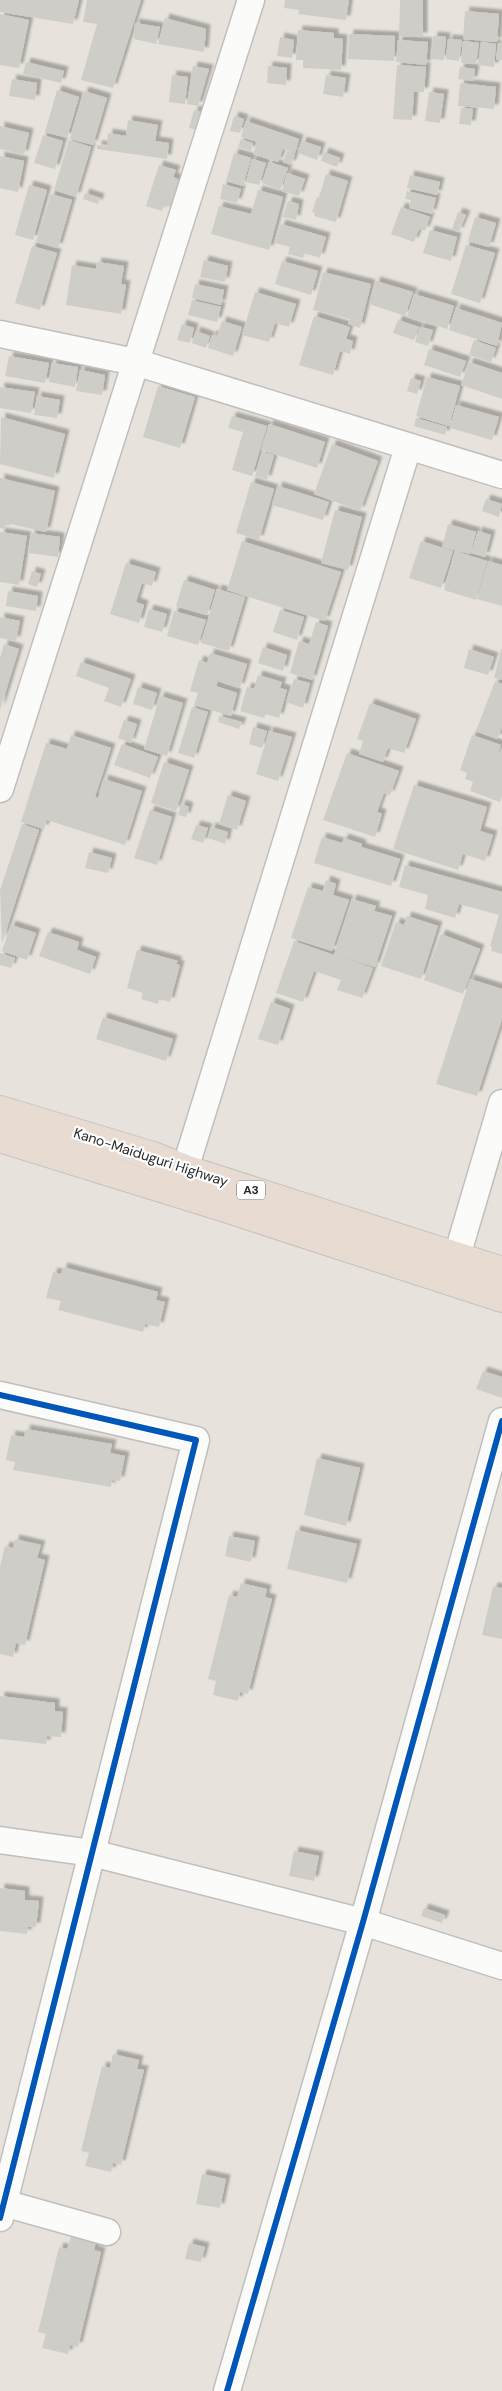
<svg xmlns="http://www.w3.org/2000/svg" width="502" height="2391" font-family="'DM Sans',sans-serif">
<defs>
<filter id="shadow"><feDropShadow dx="4.5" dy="-4.5" stdDeviation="1" flood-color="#0004"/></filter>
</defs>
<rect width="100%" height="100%" fill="#e7e3dc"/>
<g fill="#cfcdc8" filter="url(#shadow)">
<polygon points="0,0 79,0 73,24 0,12"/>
<polygon points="87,0 141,0 113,88 81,80 97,24 83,22"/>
<polygon points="285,0 349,0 346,20 298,14 299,10 284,8"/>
<polygon points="400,0 423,0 423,37 399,36"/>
<polygon points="465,11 499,14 497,42 463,39"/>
<polygon points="0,14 29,20 19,68 0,65"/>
<polygon points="165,18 206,29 204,52 158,44"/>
<polygon points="135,23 160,27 156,44 134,39"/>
<polygon points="298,30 334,33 334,38 343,39 341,70 303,68 303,60 296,60"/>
<polygon points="349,34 395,36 394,61 348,59"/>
<polygon points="433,36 446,37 444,60 431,59"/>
<polygon points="280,37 294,40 292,58 277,56"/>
<polygon points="448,39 462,40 459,61 446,59"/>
<polygon points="398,40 428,42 426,65 396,62"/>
<polygon points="463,41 479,43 476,64 461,63"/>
<polygon points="481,42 496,44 494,67 478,65"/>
<polygon points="498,43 502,43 502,60 496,59"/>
<polygon points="26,62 64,71 61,83 23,74"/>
<polygon points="397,65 426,67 424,92 414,92 412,120 393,119"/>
<polygon points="193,66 209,69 198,106 187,104"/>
<polygon points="268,66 287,68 286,85 267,83"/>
<polygon points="460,67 475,69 473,81 458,79"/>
<polygon points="172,75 188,77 185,104 169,102"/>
<polygon points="326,75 346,78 343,97 323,94"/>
<polygon points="12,79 37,83 35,100 9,96"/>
<polygon points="460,83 496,87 494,109 458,106"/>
<polygon points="57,90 79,97 67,138 45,132"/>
<polygon points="84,91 107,98 93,145 70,139"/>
<polygon points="429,92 444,94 440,123 425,121"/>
<polygon points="461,108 473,109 471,125 459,124"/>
<polygon points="194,110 203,112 198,130 189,128"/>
<polygon points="234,116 244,119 240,133 230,131"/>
<polygon points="128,120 158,125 155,141 169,143 167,159 97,149 97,145 107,146 108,133 126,136"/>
<polygon points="246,121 299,139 295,153 283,149 278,162 253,154 257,142 241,137"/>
<polygon points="0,126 29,133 24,155 0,149"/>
<polygon points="43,135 63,141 55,169 34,163"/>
<polygon points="241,139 253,143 251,151 238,147"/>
<polygon points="69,140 91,147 76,197 54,190"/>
<polygon points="302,141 321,147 317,160 298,153"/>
<polygon points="287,151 295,154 291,165 283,162"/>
<polygon points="324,152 340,158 337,167 321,161"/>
<polygon points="234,153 251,158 243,186 226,181"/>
<polygon points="0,156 24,161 18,192 0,188"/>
<polygon points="252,159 266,163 259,185 246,182"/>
<polygon points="269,162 288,168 280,190 262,183"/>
<polygon points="159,165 176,170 173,177 180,180 171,207 164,205 162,211 146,206"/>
<polygon points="287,173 305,179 299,196 282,191"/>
<polygon points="326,174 348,181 336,222 314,216 315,213 312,212 317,197 319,198"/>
<polygon points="410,175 440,182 437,195 407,188"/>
<polygon points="223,184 241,189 237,203 220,199"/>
<polygon points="29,185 47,190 33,240 15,235"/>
<polygon points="258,190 283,197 269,250 211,234 219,206 251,214"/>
<polygon points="407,191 436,198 432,214 409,208 411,200 405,199"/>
<polygon points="85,193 100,198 98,204 83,199"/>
<polygon points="51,194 72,200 58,248 36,242"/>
<polygon points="288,201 299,204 296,220 283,217"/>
<polygon points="401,207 430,217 425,231 419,229 414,242 391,234"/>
<polygon points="458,212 466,215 459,232 452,229"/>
<polygon points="475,217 496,223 489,247 468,241"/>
<polygon points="281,224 326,237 320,258 304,253 303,258 288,254 290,247 275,243"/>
<polygon points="430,230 457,237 451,261 423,253"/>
<polygon points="466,245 495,253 480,303 451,294"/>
<polygon points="32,246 57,253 40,310 15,303"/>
<polygon points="204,260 228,266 225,282 200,277"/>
<polygon points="282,261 318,271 311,295 275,284"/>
<polygon points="97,262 124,266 121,284 126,285 121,314 66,305 72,265 96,269"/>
<polygon points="323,272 371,284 360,328 348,324 350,319 313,310"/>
<polygon points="376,281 413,292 405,316 369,304"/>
<polygon points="195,284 224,290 221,305 192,298"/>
<polygon points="255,292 296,304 289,327 275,323 269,342 242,335"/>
<polygon points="414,294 454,306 447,329 407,317"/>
<polygon points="192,300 221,307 217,322 188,315"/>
<polygon points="456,308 502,323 497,346 449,330"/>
<polygon points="314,316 350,327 346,339 353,341 350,354 340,351 333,375 299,365"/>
<polygon points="398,320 419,327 414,340 393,333"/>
<polygon points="222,321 242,327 233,356 208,348 212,335 217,336"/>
<polygon points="182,324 194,328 190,343 177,340"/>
<polygon points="420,327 433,330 428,346 415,342"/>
<polygon points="196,331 210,336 206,348 192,343"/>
<polygon points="474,340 496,348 491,362 469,355"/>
<polygon points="429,349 466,361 460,377 424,365"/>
<polygon points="9,356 49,363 45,383 5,376"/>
<polygon points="469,362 502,373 502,399 461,385"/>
<polygon points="52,363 78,367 75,387 49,382"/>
<polygon points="80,370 105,375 102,395 76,391"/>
<polygon points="427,377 460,386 449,426 416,416"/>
<polygon points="411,378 421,381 417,394 407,391"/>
<polygon points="158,386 195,397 180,448 143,437"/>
<polygon points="0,387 35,392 31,413 0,408"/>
<polygon points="37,396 60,400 57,418 34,415"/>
<polygon points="456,405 499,417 492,440 450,428"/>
<polygon points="232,416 267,426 252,476 232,470 243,432 228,428"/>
<polygon points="1,417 65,434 54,478 0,464"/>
<polygon points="416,418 447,427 445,435 414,426"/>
<polygon points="269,424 325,442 317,468 261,450"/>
<polygon points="332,444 378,461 360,511 314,494"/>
<polygon points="262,452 274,455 267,480 255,476"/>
<polygon points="0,478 55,491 46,532 6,523 5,529 0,528"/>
<polygon points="251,482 274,489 259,540 236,533"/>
<polygon points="278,486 329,502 323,520 272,505"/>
<polygon points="486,499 502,504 499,517 482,511"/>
<polygon points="335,510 362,517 348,570 321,563"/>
<polygon points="448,524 476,532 470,554 442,547"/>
<polygon points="478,531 491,535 485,557 471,553"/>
<polygon points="0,532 27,536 19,585 0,582"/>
<polygon points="31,533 60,537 58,557 28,553"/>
<polygon points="242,541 341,572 325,621 227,590"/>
<polygon points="421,541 453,551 441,588 409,578"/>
<polygon points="455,551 487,561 476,600 444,590"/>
<polygon points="488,561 502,565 502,606 477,599"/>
<polygon points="126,563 156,572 152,586 142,583 136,602 144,605 139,623 110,614"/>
<polygon points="32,571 41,574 37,587 28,584"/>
<polygon points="184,580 215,590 207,615 176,606"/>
<polygon points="217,589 245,597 229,651 201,643"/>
<polygon points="8,591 38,596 36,611 6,606"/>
<polygon points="149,609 167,614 162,632 144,627"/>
<polygon points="280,610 304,617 297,640 273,632"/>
<polygon points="174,611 206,620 198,645 167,636"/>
<polygon points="0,617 20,621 16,641 0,638"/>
<polygon points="316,622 328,626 312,680 290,673 299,641 309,644"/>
<polygon points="4,644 19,649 0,710 0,658"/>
<polygon points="263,647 287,655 283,671 258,663"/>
<polygon points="469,649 494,657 488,675 464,668"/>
<polygon points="501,649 502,649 502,680 494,678"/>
<polygon points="210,653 247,664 240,688 218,681 216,686 237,693 231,716 194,705 198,693 190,691 199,660 207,663"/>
<polygon points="81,662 131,679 121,707 104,701 109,688 76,676"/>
<polygon points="258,675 282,682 280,688 287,690 279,718 266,714 264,718 240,711 247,687 254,689"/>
<polygon points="294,679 310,683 303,708 286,702"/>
<polygon points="495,681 502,684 502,727 497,739 476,731"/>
<polygon points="138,687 157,693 152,710 133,704"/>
<polygon points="160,696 183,703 167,756 144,749"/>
<polygon points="370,703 416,719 404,753 388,748 383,762 359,754 363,741 357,739"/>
<polygon points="192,707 208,712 194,758 178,753"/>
<polygon points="219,716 242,722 239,729 218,722"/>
<polygon points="124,720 137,724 131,743 118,738"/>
<polygon points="253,727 267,731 262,748 249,744"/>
<polygon points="269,731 292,737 278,781 256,774"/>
<polygon points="71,735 111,748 95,797 98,798 104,779 142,791 125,845 47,820 44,829 21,822 46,743 67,749"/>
<polygon points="472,735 501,745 497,757 502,748 502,795 500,802 470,791 473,782 465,779 467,773 460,770"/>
<polygon points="122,744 158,757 150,778 114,765"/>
<polygon points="347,753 399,771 390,795 384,793 377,812 382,814 375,837 323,820"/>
<polygon points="164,762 189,770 176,811 151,803"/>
<polygon points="414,785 487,807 480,831 493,835 485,861 463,854 458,870 393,849"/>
<polygon points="228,795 246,801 237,830 219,824"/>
<polygon points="181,804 189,807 186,817 178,815"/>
<polygon points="150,810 172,817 157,865 134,858"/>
<polygon points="22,824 39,830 2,943 0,890"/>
<polygon points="196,825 208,828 203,843 191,839"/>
<polygon points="211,827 228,832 225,844 208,838"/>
<polygon points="322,837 342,843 344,838 362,844 361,847 400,859 391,886 314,863"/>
<polygon points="89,852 112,858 108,873 85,868"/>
<polygon points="405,865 502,892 502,954 491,951 492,947 490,946 499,915 459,904 455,918 425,909 428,895 399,887"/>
<polygon points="326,880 336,884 333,895 349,900 332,951 291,938 308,887 323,891"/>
<polygon points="352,899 376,906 374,911 392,916 375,967 339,956 373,968 362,998 337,990 341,980 314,971 303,1002 276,993 294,941 334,955"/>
<polygon points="407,916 438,926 421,979 381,966 396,922 404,925"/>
<polygon points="11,925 36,933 27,960 2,951"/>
<polygon points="48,932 79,942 77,950 96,957 90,974 39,956"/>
<polygon points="441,934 480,949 463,994 424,980"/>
<polygon points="137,950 178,961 176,964 180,965 170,1002 159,999 158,1004 141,999 143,993 127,988"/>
<polygon points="0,953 15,958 11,968 0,965"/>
<polygon points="470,979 502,989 502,1019 477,1096 436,1084"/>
<polygon points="271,1002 290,1009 278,1045 258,1039"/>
<polygon points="103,1017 173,1039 166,1061 96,1039"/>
<polygon points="63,1267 158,1292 156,1300 165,1302 159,1327 145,1324 143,1332 58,1310 61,1301 46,1298 53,1272 61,1274"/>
<polygon points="483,1371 502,1377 502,1398 476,1389"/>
<polygon points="26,1429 112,1444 110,1453 125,1456 120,1481 112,1480 111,1487 13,1470 15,1462 6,1460 11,1435 24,1437"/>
<polygon points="317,1458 360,1468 346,1526 304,1515"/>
<polygon points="296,1530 357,1544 347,1583 287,1569"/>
<polygon points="229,1536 255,1541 251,1562 225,1556"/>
<polygon points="15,1539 41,1545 37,1558 45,1560 25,1645 16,1643 13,1657 0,1654 0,1567 5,1546 13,1548"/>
<polygon points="241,1583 267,1589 265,1597 272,1599 248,1694 240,1692 238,1701 213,1695 216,1681 208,1679 229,1595 237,1597"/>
<polygon points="493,1587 502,1588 502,1639 482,1635"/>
<polygon points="0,1696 55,1703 55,1711 63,1712 61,1737 47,1736 46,1744 0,1739"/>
<polygon points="294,1851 319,1856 314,1881 289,1876"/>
<polygon points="0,1888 25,1891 25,1900 39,1901 36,1927 28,1927 27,1934 0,1931"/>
<polygon points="424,1908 445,1915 442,1923 421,1916"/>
<polygon points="113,2054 139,2060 137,2069 144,2070 121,2165 113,2163 111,2172 85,2166 89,2153 81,2151 102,2066 110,2068"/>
<polygon points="202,2174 226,2179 220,2208 196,2204"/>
<polygon points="71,2236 96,2242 94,2250 101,2252 78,2347 70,2345 68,2354 42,2348 46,2334 38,2332 59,2247 67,2249"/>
<polygon points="189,2243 205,2247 201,2262 185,2259"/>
</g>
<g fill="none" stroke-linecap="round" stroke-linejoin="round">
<g stroke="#c0bfbe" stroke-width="29">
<g id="minor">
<polyline points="0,334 135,362 502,475"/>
<polyline points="0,789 251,0"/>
<polyline points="185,1169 408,447"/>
<polyline points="457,1256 502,1103"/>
<polyline points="0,1395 196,1440 0,2218"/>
<polyline points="0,1840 92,1853 363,1922 502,1966"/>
<polyline points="0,2202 107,2232"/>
<polyline points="227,2391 363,1922 502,1421"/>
</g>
</g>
<g stroke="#c3c2bf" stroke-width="30">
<g id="highway">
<polyline points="0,1110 153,1156 185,1169 502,1271"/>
<polyline points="0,1138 222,1207 502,1298"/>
</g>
</g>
<use href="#minor" stroke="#fbfbfa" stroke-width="26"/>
<use href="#highway" stroke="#e8dcd2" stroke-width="28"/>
<g stroke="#fff" stroke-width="9">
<g id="cycleway">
<polyline points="0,1395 196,1440 0,2218"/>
<polyline points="227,2391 363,1922 502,1421"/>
</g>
</g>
<use href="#cycleway" stroke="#0057b8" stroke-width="6"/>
</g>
<g text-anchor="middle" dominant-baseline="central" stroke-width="4.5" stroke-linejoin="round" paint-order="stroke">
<rect fill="#fff" stroke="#686868" stroke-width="1" x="237" y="1180.5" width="28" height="19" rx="4"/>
<g font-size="12" font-weight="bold" fill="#282828">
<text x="251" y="1190">A3</text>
</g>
<g font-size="14" fill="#282828" stroke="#fff">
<text transform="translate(151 1157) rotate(18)">Kano-Maiduguri Highway</text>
</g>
</g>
</svg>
